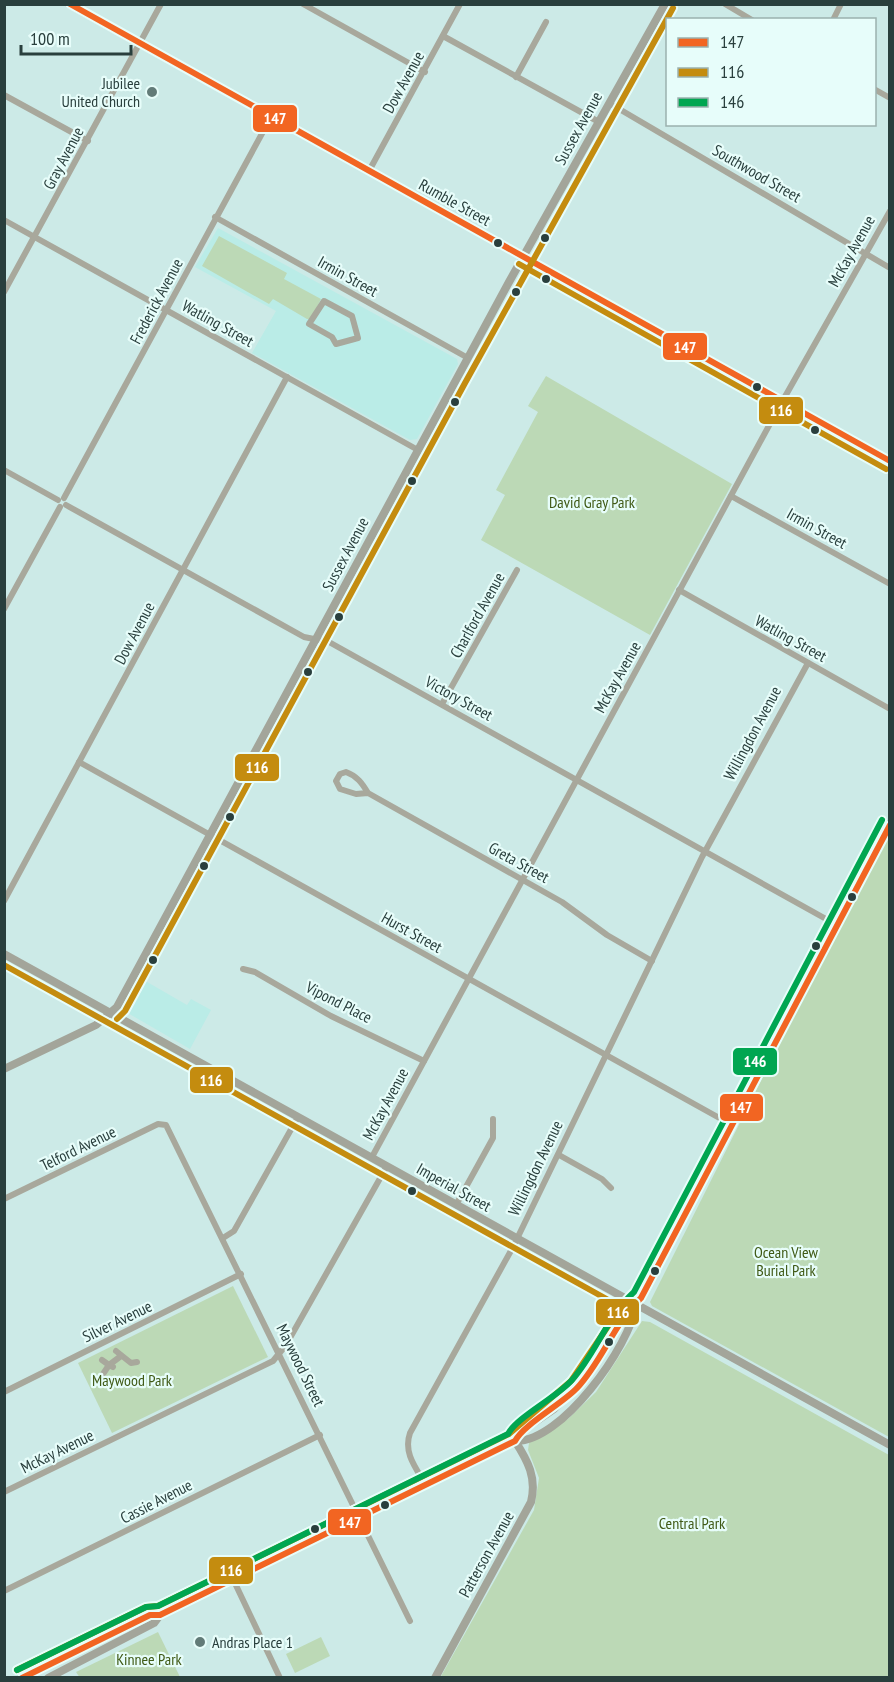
<svg xmlns="http://www.w3.org/2000/svg" width="894" height="1682" font-family="'PT Sans Narrow',sans-serif">
<rect width="100%" height="100%" fill="#cceae7"/>
<g fill="#baece7">
<polygon points="218,228 457,359 458,364 417,439 410,440 252,353 276,311 195,267"/>
<polygon points="142,979 187,1005 191,999 211,1010 190,1049 126,1012"/>
</g>
<g fill="#bcd9b6">
<polygon points="219,236 287,273 284,279 321,299 311,319 307,319 273,299 269,304 202,266"/>
<polygon points="546,376 732,484 650,635 481,540 505,495 496,490 538,412 528,406"/>
<polygon points="889,835 889,1437 652,1306 650,1302 812,979"/>
<polygon points="233,1286 268,1357 112,1433 78,1363"/>
<polygon points="642,1321 650,1322 889,1455 889,1677 440,1678 534,1510 539,1478 528,1450 529,1443 568,1419 596,1392"/>
<polygon points="158,1632 180,1677 80,1678 76,1672"/>
<polygon points="321,1637 330,1656 295,1673 286,1654"/>
</g>
<g fill="none" stroke-linecap="round" stroke-linejoin="round">
<g stroke="#a8a89c" stroke-width="6">
<polyline points="303,4 425,72"/>
<polyline points="725,4 752,20"/>
<polyline points="833,20 841,4"/>
<polyline points="443,36 599,122"/>
<polyline points="516,77 546,22"/>
<polyline points="874,89 890,98"/>
<polyline points="4,95 88,141"/>
<polyline points="609,103 890,268"/>
<polyline points="369,171 460,4"/>
<polyline points="215,217 468,358"/>
<polyline points="4,220 418,450"/>
<polyline points="4,292 161,4"/>
<polygon points="324,301 352,316 358,338 336,344 332,337 309,324"/>
<polyline points="4,470 58,500"/>
<polyline points="731,496 890,584"/>
<polyline points="64,498 271,117"/>
<polyline points="66,505 304,637 329,642 835,924"/>
<polyline points="679,590 890,709"/>
<polyline points="4,609 60,507"/>
<polyline points="442,704 517,570"/>
<polyline points="79,762 732,1125"/>
<path d="M368,793L356,794L340,789L336,781L340,774L346,772C357,776 362,783 368,793L562,902L607,935L652,961"/>
<polyline points="4,901 287,377"/>
<polyline points="243,969 255,972 331,1016 424,1061"/>
<polyline points="559,1155 602,1179 611,1188"/>
<polyline points="372,1157 778,409 890,211"/>
<polyline points="4,1199 158,1124 166,1125 410,1621"/>
<polyline points="456,1205 493,1138 493,1119"/>
<polyline points="223,1238 234,1231 298,1117"/>
<polyline points="116,1351 131,1363 137,1362"/>
<polyline points="102,1360 109,1365 121,1356"/>
<polyline points="101,1377 109,1365 113,1367"/>
<polyline points="4,1392 241,1274"/>
<path d="M426,1485C416,1468 403,1453 410,1433L513,1247L702,857L808,663"/>
<polyline points="4,1492 273,1361 286,1345 387,1166"/>
<polyline points="233,1579 280,1678"/>
<polyline points="4,1591 320,1435"/>
</g>
<g stroke="#a3a59a" stroke-width="8">
<polyline points="69,4 890,461"/>
<polyline points="4,954 890,1445"/>
<polyline points="4,1069 96,1025 117,1007 509,282 665,4"/>
<polyline points="515,1441 519,1433 554,1409 588,1375 625,1313 641,1298 890,824"/>
<polyline points="21,1678 150,1615 160,1615"/>
<path d="M48,1678L154,1623L160,1615L515,1441C561,1443 630,1346 636,1305"/>
<path d="M435,1678L531,1502C537,1478 528,1461 515,1441"/>
</g>
<g stroke="#e7fdfa" stroke-width="10">
<g id="bus-1">
<polyline points="70,4 890,461"/>
<path d="M22,1678L150,1615H160L515,1441C524,1424 562,1404 577,1388C603,1360 614,1323 641,1298L890,825"/>
</g>
</g>
<g stroke="#e7fdfa" stroke-width="10">
<g id="bus-2">
<polyline points="519,264 886,469"/>
<polyline points="4,965 621,1307 571,1381 509,1434 158,1606 146,1607 17,1670"/>
<polyline points="117,1019 125,1011 465,383 673,8"/>
</g>
</g>
<g stroke="#e7fdfa" stroke-width="10">
<path id="bus-3" d="M17,1670L146,1607L158,1606L508,1434C517,1417 556,1398 572,1380C596,1353 607,1317 634,1292L882,820"/>
</g>
<use href="#bus-1" stroke="#f26522" stroke-width="6"/>
<use href="#bus-2" stroke="#c48c0f" stroke-width="6"/>
<use href="#bus-3" stroke="#00a651" stroke-width="6"/>
</g>
<g fill="#627b78" stroke="#e7fdfa" stroke-width="2">
<circle cx="152" cy="92" r="6"/>
<circle cx="200" cy="1642" r="6"/>
</g>
<g fill="#293f3d" stroke="#e7fdfa" stroke-width="2">
<circle cx="545" cy="238" r="5"/>
<circle cx="498" cy="243" r="5"/>
<circle cx="546" cy="279" r="5"/>
<circle cx="516" cy="292" r="5"/>
<circle cx="757" cy="387" r="5"/>
<circle cx="455" cy="402" r="5"/>
<circle cx="815" cy="430" r="5"/>
<circle cx="412" cy="481" r="5"/>
<circle cx="339" cy="617" r="5"/>
<circle cx="308" cy="672" r="5"/>
<circle cx="230" cy="817" r="5"/>
<circle cx="204" cy="866" r="5"/>
<circle cx="852" cy="897" r="5"/>
<circle cx="816" cy="946" r="5"/>
<circle cx="153" cy="960" r="5"/>
<circle cx="412" cy="1191" r="5"/>
<circle cx="655" cy="1271" r="5"/>
<circle cx="609" cy="1342" r="5"/>
<circle cx="385" cy="1505" r="5"/>
<circle cx="315" cy="1529" r="5"/>
</g>
<g text-anchor="middle" dominant-baseline="central" stroke-width="4.5" stroke-linejoin="round" paint-order="stroke">
<g font-size="16" fill="#293f3d" stroke="#e7fdfa">
<text transform="translate(403 82) rotate(-61)">Dow Avenue</text>
<text transform="translate(578 128) rotate(-61)">Sussex Avenue</text>
<text transform="translate(63 158) rotate(-62)">Gray Avenue</text>
<text transform="translate(757 173) rotate(30)">Southwood Street</text>
<text transform="translate(455 202) rotate(29)">Rumble Street</text>
<text transform="translate(851 251) rotate(-61)">McKay Avenue</text>
<text transform="translate(348 276) rotate(29)">Irmin Street</text>
<text transform="translate(156 301) rotate(-62)">Frederick Avenue</text>
<text transform="translate(218 323) rotate(29)">Watling Street</text>
<text transform="translate(817 528) rotate(29)">Irmin Street</text>
<text transform="translate(345 554) rotate(-62)">Sussex Avenue</text>
<text transform="translate(477 615) rotate(-61)">Charlford Avenue</text>
<text transform="translate(134 633) rotate(-62)">Dow Avenue</text>
<text transform="translate(791 638) rotate(29)">Watling Street</text>
<text transform="translate(617 677) rotate(-61)">McKay Avenue</text>
<text transform="translate(459 698) rotate(29)">Victory Street</text>
<text transform="translate(752 733) rotate(-62)">Willingdon Avenue</text>
<text transform="translate(519 862) rotate(29)">Greta Street</text>
<text transform="translate(412 932) rotate(29)">Hurst Street</text>
<text transform="translate(339 1002) rotate(27)">Vipond Place</text>
<text transform="translate(385 1104) rotate(-62)">McKay Avenue</text>
<text transform="translate(78 1148) rotate(-26)">Telford Avenue</text>
<text transform="translate(535 1168) rotate(-64)">Willingdon Avenue</text>
<text transform="translate(454 1187) rotate(29)">Imperial Street</text>
<text transform="translate(117 1321) rotate(-26)">Silver Avenue</text>
<text transform="translate(301 1365) rotate(64)">Maywood Street</text>
<text transform="translate(57 1451) rotate(-26)">McKay Avenue</text>
<text transform="translate(156 1501) rotate(-27)">Cassie Avenue</text>
<text transform="translate(486 1554) rotate(-61)">Patterson Avenue</text>
</g>
<g font-size="16" fill="#293f3d" stroke="#e7fdfa" text-anchor="end">
<text x="140" y="83">Jubilee<tspan x="140" dy="18">United Church</tspan></text>
<text x="212" y="1642" text-anchor="start">Andras Place 1</text>
</g>
<g font-size="16" fill="#405a16" stroke="#e7fdfa">
<text x="592" y="502">David Gray Park</text>
<text x="786" y="1252">Ocean View<tspan x="786" dy="18">Burial Park</tspan></text>
<text x="132" y="1380">Maywood Park</text>
<text x="692" y="1523">Central Park</text>
<text x="149" y="1659">Kinnee Park</text>
</g>
</g>
<g stroke="#e7fdfa" stroke-width="2">
<rect x="252" y="104" width="46" height="29" rx="6" fill="#f26522"/>
<rect x="662" y="332" width="46" height="29" rx="6" fill="#f26522"/>
<rect x="758" y="396" width="46" height="29" rx="6" fill="#c48c0f"/>
<rect x="234" y="753" width="46" height="29" rx="6" fill="#c48c0f"/>
<rect x="732" y="1047" width="46" height="29" rx="6" fill="#00a651"/>
<rect x="189" y="1066" width="45" height="28" rx="6" fill="#c48c0f"/>
<rect x="719" y="1093" width="45" height="29" rx="6" fill="#f26522"/>
<rect x="595" y="1298" width="45" height="28" rx="6" fill="#c48c0f"/>
<rect x="327" y="1508" width="45" height="28" rx="6" fill="#f26522"/>
<rect x="208" y="1556" width="46" height="29" rx="6" fill="#c48c0f"/>
</g>
<g font-size="16" text-anchor="middle" font-weight="bold" fill="#fff">
<text x="275" y="124">147</text>
<text x="685" y="353">147</text>
<text x="781" y="416">116</text>
<text x="257" y="773">116</text>
<text x="755" y="1067">146</text>
<text x="211" y="1086">116</text>
<text x="741" y="1113">147</text>
<text x="618" y="1318">116</text>
<text x="350" y="1528">147</text>
<text x="231" y="1576">116</text>
</g>
<rect width="894" height="1682" fill="none" stroke="#293f3d" stroke-width="12"/>
<rect x="666" y="18" width="210" height="108" fill="#e7fdfa" stroke="#9bb1ae" stroke-width="1.5"/>
<rect x="678" y="38" width="30" height="9" fill="#f26522" stroke="#9bb1ae" stroke-width="1.5"/>
<text x="720" y="48" font-size="18" fill="#293f3d">147</text>
<rect x="678" y="68" width="30" height="9" fill="#c48c0f" stroke="#9bb1ae" stroke-width="1.5"/>
<text x="720" y="78" font-size="18" fill="#293f3d">116</text>
<rect x="678" y="98" width="30" height="9" fill="#00a651" stroke="#9bb1ae" stroke-width="1.5"/>
<text x="720" y="108" font-size="18" fill="#293f3d">146</text>
<path d="M21 45v9h110v-9" fill="none" stroke="#293f3d" stroke-width="3"/>
<text x="30" y="45" font-size="18" fill="#293f3d" stroke="#e7fdfa" stroke-width="4.5" paint-order="stroke">100 m</text>
</svg>
